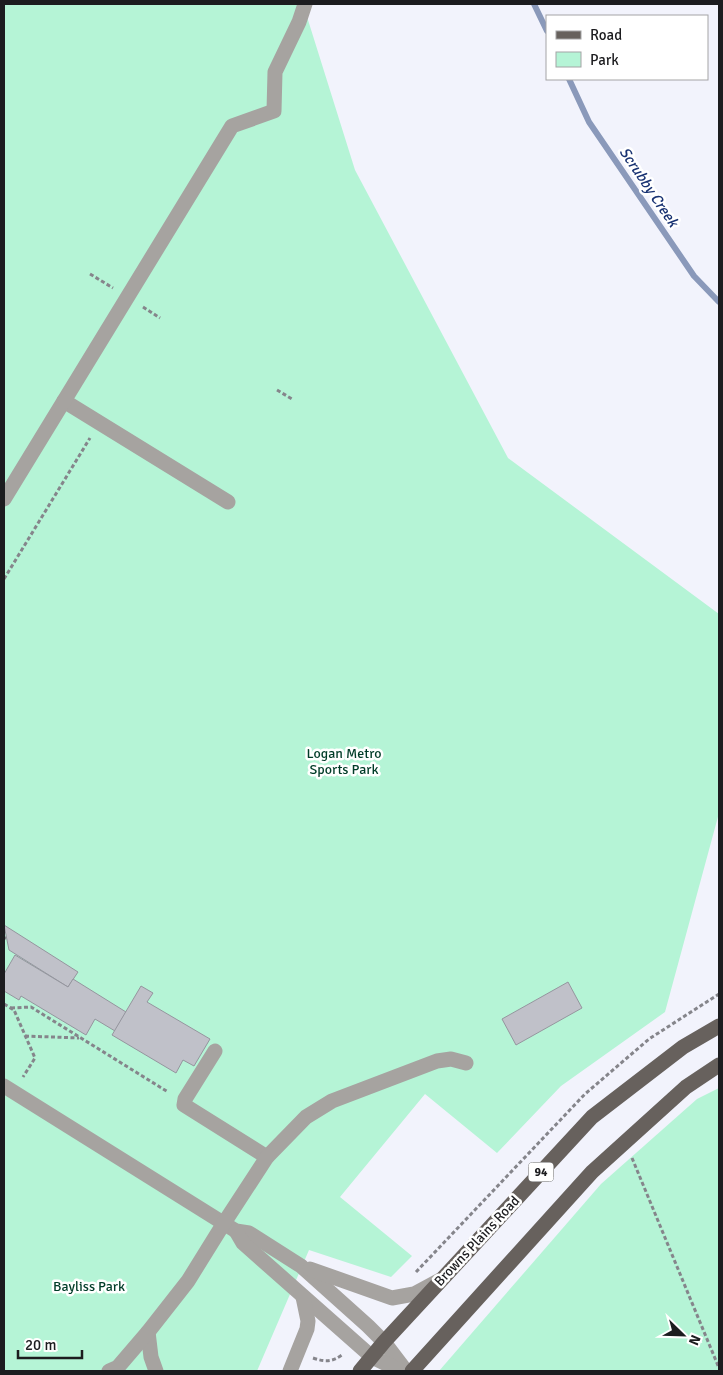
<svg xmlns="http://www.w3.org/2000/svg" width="723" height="1375" font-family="Signika,sans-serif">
<rect width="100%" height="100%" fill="#f2f3fc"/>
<g fill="#b5f4d6">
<polygon points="4,4 303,4 355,170 508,458 719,614 719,813 665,1012 561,1086 497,1153 425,1094 340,1197 412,1256 391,1277 309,1250 257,1371 4,1371"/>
<polygon points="719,1088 719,1371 439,1371 601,1184 697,1099"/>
</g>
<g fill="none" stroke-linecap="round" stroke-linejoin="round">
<g stroke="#8a99ba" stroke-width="6">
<polyline points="534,4 547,31"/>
<polyline points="569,79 589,122 694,276 719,302"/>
</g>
</g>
<g fill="#c0c1c9" stroke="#95959e">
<polygon points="4,925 78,972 68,987 9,950"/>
<polygon points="15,955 68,987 73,979 126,1012 115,1031 95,1019 86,1035 21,996 19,1000 4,991 4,974"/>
<polygon points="568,982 582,1008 516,1045 502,1019"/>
<polygon points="141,986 153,993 147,1002 210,1039 194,1066 183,1060 176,1073 112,1035"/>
</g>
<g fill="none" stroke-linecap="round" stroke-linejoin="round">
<g stroke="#85858b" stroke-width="3" stroke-dasharray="4 2.5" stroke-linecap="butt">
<polyline points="90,274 113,288"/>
<polyline points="143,307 160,318"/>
<polyline points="277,390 292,399"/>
<polyline points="4,579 90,438"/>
<polyline points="4,938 6,938"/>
<polyline points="4,1004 14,1010 35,1058 23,1077"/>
<polyline points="11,1008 31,1007 168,1092"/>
<polyline points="25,1036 79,1038"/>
<polyline points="632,1158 719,1368"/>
<polyline points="416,1272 585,1094 649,1039 719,994"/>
<path d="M313,1358C325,1362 332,1362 342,1355"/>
</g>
<g stroke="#a6a3a0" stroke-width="15">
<polyline points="64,401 228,502"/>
<polyline points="4,499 232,126 274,111 275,72 299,22 305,4"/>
<polyline points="215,1051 185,1099 184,1105 267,1157"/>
<polyline points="4,1086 236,1231 249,1233 301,1266 368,1326 384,1342 406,1371"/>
<polyline points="236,1231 243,1243 372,1357 401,1371"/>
<polyline points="310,1269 392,1298 414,1294 440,1280"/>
<polyline points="148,1332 151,1357 156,1371"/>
<polyline points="109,1371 118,1367 148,1332 188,1281 224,1223 267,1157 306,1117 332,1101 437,1061 451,1059 466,1063"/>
<polyline points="290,1371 307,1329 308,1321 303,1297"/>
</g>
<g stroke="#67615d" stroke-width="15">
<polyline points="360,1371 384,1342 592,1117 683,1047 719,1026"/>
<polyline points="412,1371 592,1172 686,1087 719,1065"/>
</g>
</g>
<g text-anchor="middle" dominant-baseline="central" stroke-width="5" stroke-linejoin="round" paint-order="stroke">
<rect fill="#fff" stroke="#606062" stroke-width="1" x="528.5" y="1162.5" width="25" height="19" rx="4"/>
<g font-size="12" font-weight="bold" fill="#1c1c1f">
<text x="541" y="1172">94</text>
</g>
<g font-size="14" fill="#003c28" stroke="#fff">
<text x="344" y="753">Logan Metro<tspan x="344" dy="16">Sports Park</tspan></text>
<text x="89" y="1286">Bayliss Park</text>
</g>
<g font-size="14" fill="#1c1c1f" stroke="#fff">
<text transform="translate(477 1241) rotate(-47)">Browns Plains Road</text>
</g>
<g font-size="15" font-style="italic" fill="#183272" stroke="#fff">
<text transform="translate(649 187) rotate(56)">Scrubby Creek</text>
</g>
</g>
<rect width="723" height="1375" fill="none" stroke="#1c1c1f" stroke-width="10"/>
<rect x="546" y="15" width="162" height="65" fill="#ffffff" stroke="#a4a4a5"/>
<rect x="556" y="31" width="25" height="8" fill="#67615d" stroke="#a4a4a5"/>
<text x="590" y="40" font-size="15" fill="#1c1c1f">Road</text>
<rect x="556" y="52" width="25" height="15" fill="#b5f4d6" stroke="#a4a4a5"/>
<text x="590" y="65" font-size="15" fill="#1c1c1f">Park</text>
<g transform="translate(683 1335) rotate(113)" stroke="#ffffff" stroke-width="4" paint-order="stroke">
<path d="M0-4L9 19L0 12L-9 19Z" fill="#1c1c1f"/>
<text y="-8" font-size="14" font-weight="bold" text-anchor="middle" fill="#1c1c1f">N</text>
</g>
<path d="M18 1350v8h64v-8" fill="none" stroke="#1c1c1f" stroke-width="2.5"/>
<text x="25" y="1350" font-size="15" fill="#1c1c1f" stroke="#ffffff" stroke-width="4" paint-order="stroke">20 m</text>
</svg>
